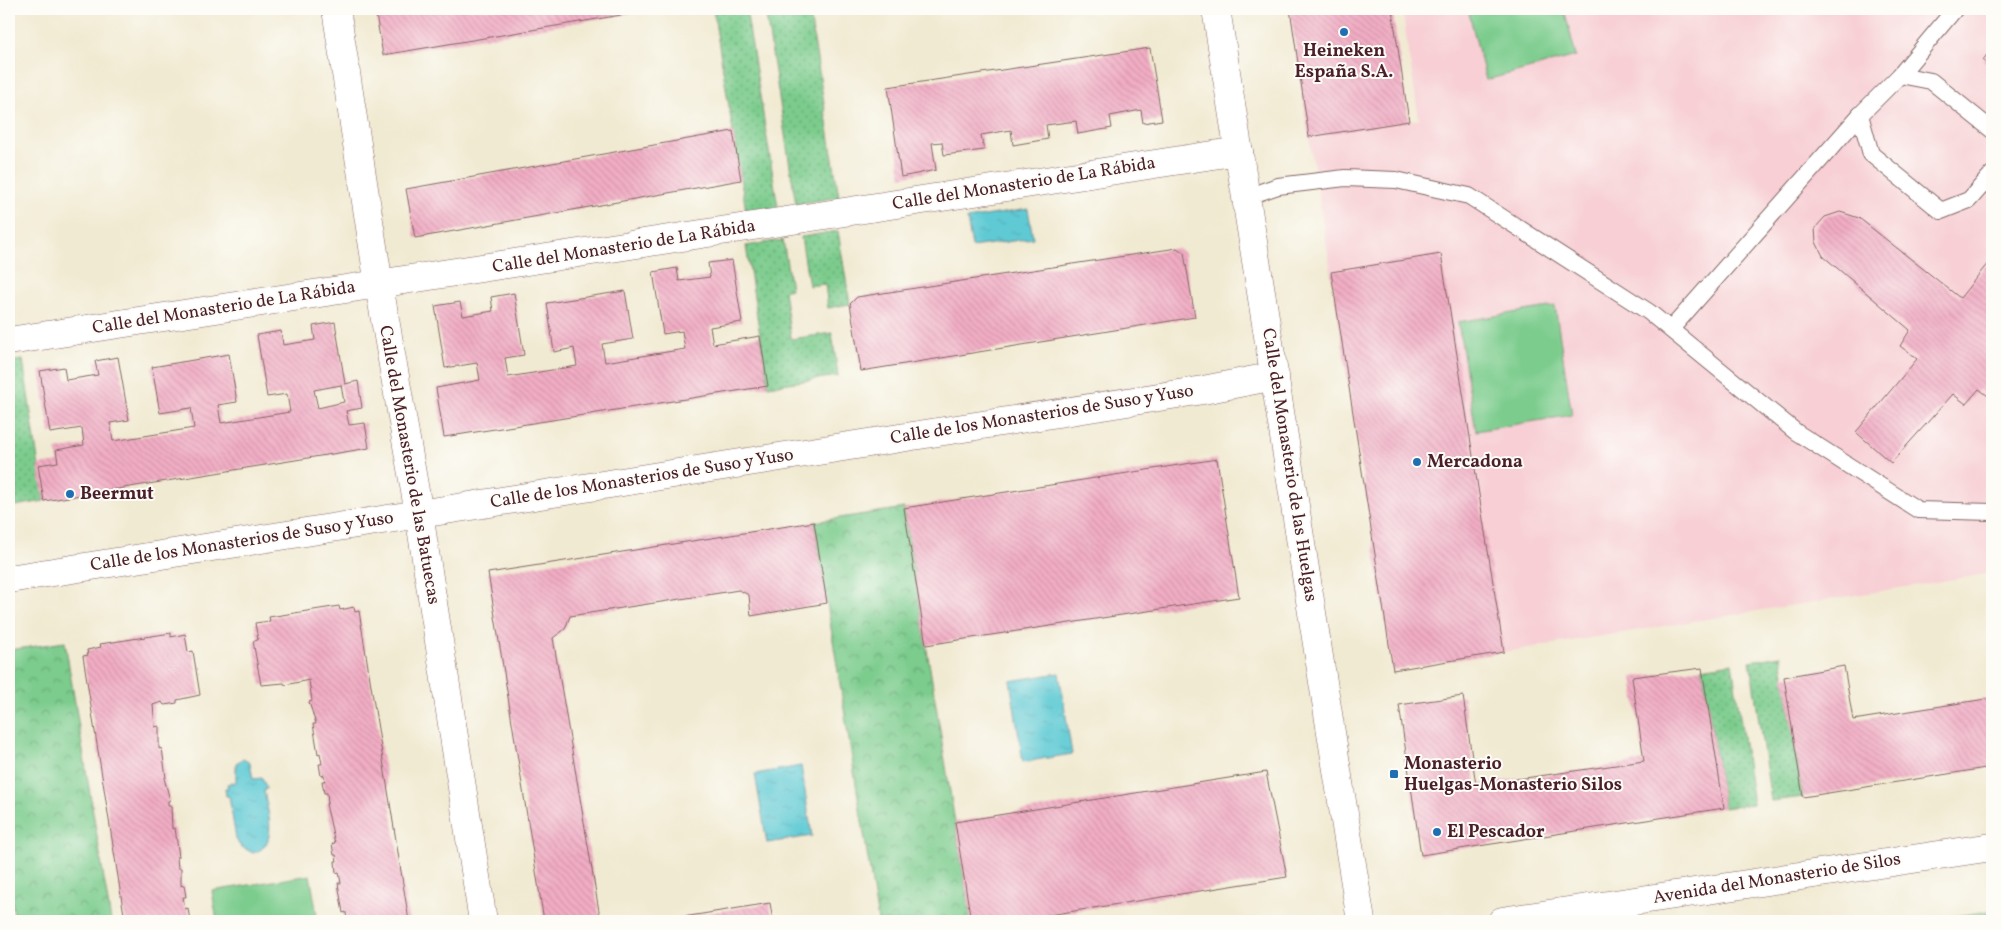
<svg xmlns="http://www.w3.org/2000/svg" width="2001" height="930" font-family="Vollkorn,serif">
<defs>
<pattern id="grass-dots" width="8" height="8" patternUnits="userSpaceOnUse" patternTransform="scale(1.25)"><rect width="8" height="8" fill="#7bcc8d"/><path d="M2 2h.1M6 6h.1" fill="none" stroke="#67a573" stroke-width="1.8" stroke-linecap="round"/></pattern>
<pattern id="park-crowns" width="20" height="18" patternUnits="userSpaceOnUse" patternTransform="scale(1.25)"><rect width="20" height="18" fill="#7bcc8d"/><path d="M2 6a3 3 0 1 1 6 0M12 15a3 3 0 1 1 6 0" fill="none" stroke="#67a573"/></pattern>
<pattern id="water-ripples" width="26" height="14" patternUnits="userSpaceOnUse" patternTransform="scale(1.25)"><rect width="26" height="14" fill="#5ecad4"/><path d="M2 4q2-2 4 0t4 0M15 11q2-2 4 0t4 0" fill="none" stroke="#53adb6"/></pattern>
<pattern id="building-back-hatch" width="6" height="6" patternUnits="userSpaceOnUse" patternTransform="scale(1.25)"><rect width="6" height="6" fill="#f1adc4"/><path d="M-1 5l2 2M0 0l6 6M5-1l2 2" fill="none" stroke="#d094a9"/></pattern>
</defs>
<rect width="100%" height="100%" fill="#fdfcf7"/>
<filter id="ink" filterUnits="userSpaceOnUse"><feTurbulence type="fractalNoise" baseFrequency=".02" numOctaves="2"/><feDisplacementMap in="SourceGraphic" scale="10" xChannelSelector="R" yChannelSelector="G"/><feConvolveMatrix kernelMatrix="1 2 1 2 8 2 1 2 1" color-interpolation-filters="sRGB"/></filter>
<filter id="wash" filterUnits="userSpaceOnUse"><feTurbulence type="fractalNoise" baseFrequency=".0096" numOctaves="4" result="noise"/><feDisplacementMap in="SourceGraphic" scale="20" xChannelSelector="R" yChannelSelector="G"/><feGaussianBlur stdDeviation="1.12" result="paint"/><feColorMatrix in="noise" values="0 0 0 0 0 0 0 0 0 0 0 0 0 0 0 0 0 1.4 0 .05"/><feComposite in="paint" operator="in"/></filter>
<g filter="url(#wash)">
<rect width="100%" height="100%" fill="#f1ead2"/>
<polygon fill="#f7cfd4" points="1402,9 1992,9 1992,573 1504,652 1441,255 1331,272 1309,137 1419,119"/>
<g fill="url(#grass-dots)" stroke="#62765c">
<polygon points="713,9 746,9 778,207 746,211"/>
<polygon points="765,9 809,9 839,197 796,204"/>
<polygon points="838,231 850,304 828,308 825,284 809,286 801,237"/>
<polygon points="783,240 791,289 784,291 791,339 832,333 838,376 768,386 746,246"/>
<polygon points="23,360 44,501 9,507 9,362"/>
<polygon points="1781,656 1803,797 1771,801 1750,661"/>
<polygon points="1732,663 1753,804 1724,808 1702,668"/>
</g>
<g fill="url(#park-crowns)" stroke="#62765c">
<polygon points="904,508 971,921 878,921 814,522"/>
<polygon points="65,642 111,921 15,921 9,883 9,650"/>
<polygon points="1989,911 1990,921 1924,921"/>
</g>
<g fill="#7bcc8d" stroke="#62765c">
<polygon points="1468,9 1564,9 1576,56 1486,80"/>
<polygon points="1555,306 1572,415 1476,431 1458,322"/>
<polygon points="310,875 318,921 217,921 212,891"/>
</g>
<g fill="url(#water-ripples)" stroke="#547480">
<polygon points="1028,209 1033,238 972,247 967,219"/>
<polygon points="1059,673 1072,754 1023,762 1010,681"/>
<path d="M243,759L250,763L253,779L262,778L267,789L264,790C267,810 280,846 253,853L240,846L236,839L229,796H226L225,788H228L227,784L236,782V763Z"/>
<polygon points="801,766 812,836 767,843 755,774"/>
</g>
<g id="blocks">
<g fill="url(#building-back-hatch)" fill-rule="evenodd">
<polygon points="375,9 651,9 651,10 383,55"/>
<polygon points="1290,9 1392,9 1409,121 1309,137"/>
<polygon points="1150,48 1162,120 1143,123 1141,110 1110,116 1112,128 1078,134 1076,121 1046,125 1048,139 1013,145 1011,130 981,135 984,150 944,155 942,142 932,143 936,170 901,177 888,87"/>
<polygon points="1992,48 1992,68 1983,60"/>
<polygon points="733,131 741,180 415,238 406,189"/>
<polygon points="1840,212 1859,218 1960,298 1992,258 1992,399 1979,389 1966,404 1953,394 1891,463 1856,432 1917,359 1900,346 1910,330 1823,256 1816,242 1815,228 1825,217"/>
<polygon points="1177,248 1184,253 1195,317 861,371 850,304 857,297"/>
<polygon points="1441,254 1504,652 1393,670 1331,272"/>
<polygon points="732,260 742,322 710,327 713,344 760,336 768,386 444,437 436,388 480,380 477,363 445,368 435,306 460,302 463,316 493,311 491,297 514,293 524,355 505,358 508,377 577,366 574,348 554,352 547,303 625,291 633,339 602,344 605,362 685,349 682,331 663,334 653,272 677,268 679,281 710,277 708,263"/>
<path d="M335,322L345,384L358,381L362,408L346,411L349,425L365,423L369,448L44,501L38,465L58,462L56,450L84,445L82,428L50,433L40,371L64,367L66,380L98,375L95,361L118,357L129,420L110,423L113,441L194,428L191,408L160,413L152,367L229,354L237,402L218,405L221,423L290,412L287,394L267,397L257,335L281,331L283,345L315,340L313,326ZM341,385L344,402L318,408L314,390Z"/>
<polygon points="1217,459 1239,597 926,645 904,508"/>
<polygon points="814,522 827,603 751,616 749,595 739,590 570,616 565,629 553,638 600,917 606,921 544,921 488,573"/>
<polygon points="339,606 340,610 354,607 355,612 359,611 409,921 347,921 346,912 343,913 338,883 341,883 339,872 336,873 335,861 337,861 336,855 334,855 332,844 335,843 326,804 328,803 327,793 324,793 322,781 325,781 324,775 321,776 319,764 322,764 320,753 318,754 313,724 316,724 309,702 312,701 309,680 285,685 284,683 261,685 253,641 258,640 255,623 270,621 269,617"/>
<polygon points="171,633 171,637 185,634 188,652 193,651 200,695 177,700 177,703 164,705 162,702 153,705 155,727 159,726 159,749 162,748 166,778 164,778 170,800 168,801 168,806 171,806 172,829 175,828 179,857 177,857 178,868 181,868 181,886 184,885 186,897 183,897 185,909 188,908 190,921 125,921 83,656 88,655 87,650 101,647 100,644"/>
<polygon points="1844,666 1853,720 1992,698 1992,767 1803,797 1784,677"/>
<polygon points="1702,668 1724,808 1421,855 1399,705 1463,696 1476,785 1644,761 1632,677"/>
<polygon points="1266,772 1287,877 1012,921 971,921 955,822"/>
<polygon points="770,903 773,921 665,921 665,920"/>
</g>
</g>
</g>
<g filter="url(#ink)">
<use href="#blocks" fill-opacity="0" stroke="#846665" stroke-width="1"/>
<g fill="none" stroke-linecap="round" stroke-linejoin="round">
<g stroke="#846665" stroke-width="18">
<g id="service">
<polyline points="1900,75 1931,81 1992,130"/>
<polyline points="1860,115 1871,154 1941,211 1969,200 1992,174"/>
<polyline points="1246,197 1278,186 1345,178 1396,180 1469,196 1649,312 1796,432 1918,510 1992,512"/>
<polyline points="1671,329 1860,115 1900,75 1955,9"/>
</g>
</g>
<g stroke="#846665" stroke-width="29">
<g id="minor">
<polyline points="336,9 379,285 419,514 483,921"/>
<polyline points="1216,9 1361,921"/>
<polyline points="9,341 1239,151"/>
<polyline points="9,579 1203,390 1275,376"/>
</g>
</g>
<g stroke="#846665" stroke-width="29">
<polyline id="tertiary" points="1502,921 1992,847"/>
</g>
<use href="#service" stroke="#fff" stroke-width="16"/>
<use href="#minor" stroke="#fff" stroke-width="28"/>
<use href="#tertiary" stroke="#fff" stroke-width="28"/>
</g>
</g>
<g fill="#1f6fb2" stroke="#fdfcf7" stroke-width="2">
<circle cx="1344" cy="32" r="5"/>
<circle cx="1417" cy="462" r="5"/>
<circle cx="70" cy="494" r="5"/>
<rect x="1389" y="769" width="10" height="10" rx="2.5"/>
<circle cx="1437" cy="832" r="5"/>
</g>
<g text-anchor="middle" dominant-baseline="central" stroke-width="4" stroke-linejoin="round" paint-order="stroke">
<g font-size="18" font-weight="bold" fill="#4a1f2b" stroke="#fdfcf7" text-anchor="start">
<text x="1344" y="51" text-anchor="middle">Heineken<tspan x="1344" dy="21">España S.A.</tspan></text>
<text x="1427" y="462">Mercadona</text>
<text x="80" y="494">Beermut</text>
<text x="1404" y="764">Monasterio<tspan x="1404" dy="21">Huelgas-Monasterio Silos</tspan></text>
<text x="1447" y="832">El Pescador</text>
</g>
<g font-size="18" fill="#4a1f2b" stroke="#fdfcf7">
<text transform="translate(1024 184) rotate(-9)">Calle del Monasterio de La Rábida</text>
<text transform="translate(624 247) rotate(-9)">Calle del Monasterio de La Rábida</text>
<text transform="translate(224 308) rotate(-9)">Calle del Monasterio de La Rábida</text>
<text transform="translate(1042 415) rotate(-9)">Calle de los Monasterios de Suso y Yuso</text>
<text transform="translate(409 465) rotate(80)">Calle del Monasterio de las Batuecas</text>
<text transform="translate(1289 465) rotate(81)">Calle del Monasterio de las Huelgas</text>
<text transform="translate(642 479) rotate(-9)">Calle de los Monasterios de Suso y Yuso</text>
<text transform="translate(242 542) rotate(-9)">Calle de los Monasterios de Suso y Yuso</text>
<text transform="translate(1777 879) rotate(-9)">Avenida del Monasterio de Silos</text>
</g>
</g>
<rect width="2001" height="930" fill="none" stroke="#fdfcf7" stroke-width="30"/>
</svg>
